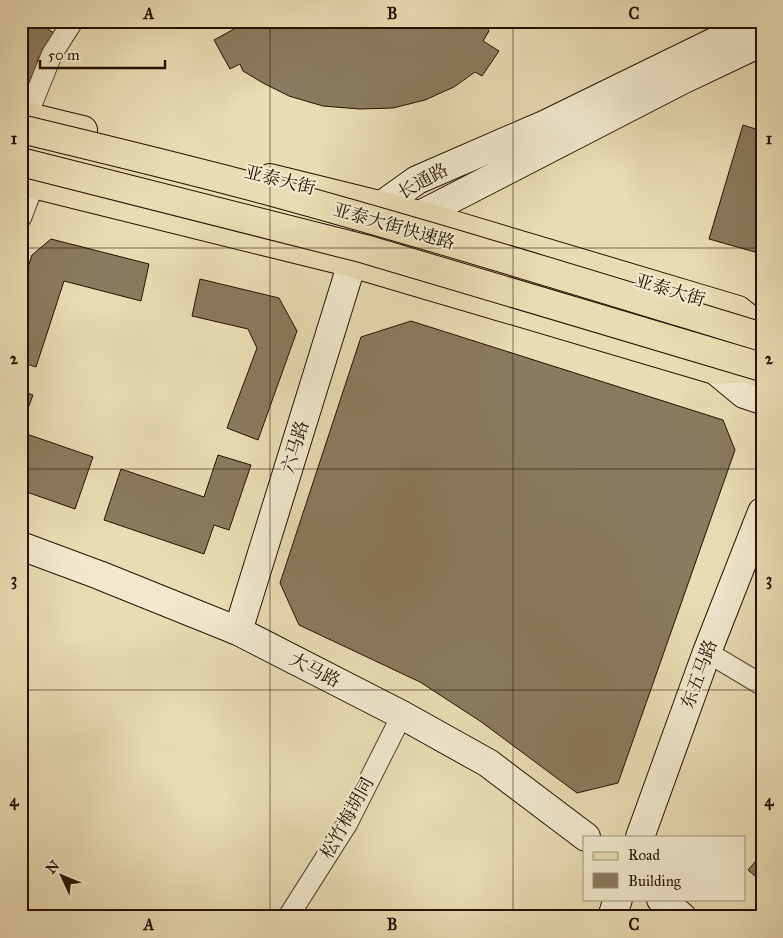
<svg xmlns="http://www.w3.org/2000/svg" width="783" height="938" font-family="'IM FELL Great Primer','Noto Serif SC',serif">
<rect width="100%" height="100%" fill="#e9dbb3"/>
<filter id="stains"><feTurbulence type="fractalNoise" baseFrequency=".004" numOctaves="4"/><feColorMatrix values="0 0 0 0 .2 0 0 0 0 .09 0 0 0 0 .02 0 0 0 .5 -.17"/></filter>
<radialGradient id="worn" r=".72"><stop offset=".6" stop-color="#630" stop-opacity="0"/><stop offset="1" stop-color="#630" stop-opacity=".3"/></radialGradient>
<g fill="#8b7a5f" stroke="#261103">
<polygon points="27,21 35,21 54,33 38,59 35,76 21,90 21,31"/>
<polygon points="244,21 483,21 489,31 483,41 499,51 482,76 475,72 454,87 425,100 393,108 360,109 323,106 289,96 263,83 243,71 240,64 230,69 214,40 245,23"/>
<polygon points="743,125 762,131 762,254 709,239"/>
<polygon points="51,239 149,264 141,301 64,281 36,367 21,362 21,288 32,255"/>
<polygon points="200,279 279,298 297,331 258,440 227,428 257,348 248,329 192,316"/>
<polygon points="411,321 723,420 735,450 618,783 577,793 480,721 420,682 299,625 280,583 361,337"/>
<polygon points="21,391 33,395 21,427"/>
<polygon points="21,432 93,457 75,509 21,490"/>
<polygon points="218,455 251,465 229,530 214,525 204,554 104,520 121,469 204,497"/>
<polygon points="762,854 762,882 748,870"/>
</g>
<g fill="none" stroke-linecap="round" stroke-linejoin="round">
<g stroke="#57442f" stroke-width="22">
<g id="street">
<polyline points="27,116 52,54 73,21"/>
<polyline points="21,218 34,184"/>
<polyline points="707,652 762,685"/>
<polyline points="288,917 347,824 402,715"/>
</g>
</g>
<g stroke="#261103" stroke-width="30">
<g id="secondary">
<polyline points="355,260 420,215 682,80 762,42"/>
<polyline points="715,370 744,394 762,400"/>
<polyline points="21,546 99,575 238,631 402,715 488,763 586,837"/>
<polyline points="238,631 352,263 382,205 417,180 546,124 757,21"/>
<polyline points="640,837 707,652 762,512"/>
<polyline points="661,899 682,917"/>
<polyline points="612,917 618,899"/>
</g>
</g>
<g stroke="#261103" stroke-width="30">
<g id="primary">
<polyline points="21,115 83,130"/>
<polyline points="270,178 420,215 738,310 762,329"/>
<polyline points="21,181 352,263 715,370 745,368 758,373"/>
</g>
</g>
<use href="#street" stroke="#f1e8ce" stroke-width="20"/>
<use href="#secondary" stroke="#f1e8ce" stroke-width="28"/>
<use href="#primary" stroke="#e9dbb3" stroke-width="28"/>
<g stroke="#261103" stroke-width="30" stroke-linecap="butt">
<g id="highway-bridge">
<path d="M21,129C104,149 187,169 269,191C434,236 598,287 762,337"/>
<polyline points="21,162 365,249 762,367"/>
</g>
</g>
<use href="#highway-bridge" stroke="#e9dbb3" stroke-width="28"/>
</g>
<path fill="none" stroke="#261103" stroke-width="1" stroke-opacity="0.55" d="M270,21V917M513,21V917M21,248H762M21,469H762M21,690H762"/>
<g text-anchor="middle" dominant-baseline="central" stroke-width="4.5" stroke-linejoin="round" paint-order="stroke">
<g font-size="18" fill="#261103" stroke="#f1e8ce">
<text transform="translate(280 180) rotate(14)">亚泰大街</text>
<text transform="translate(423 181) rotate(-29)">长通路</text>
<text transform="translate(394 226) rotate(16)">亚泰大街快速路</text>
<text transform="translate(670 290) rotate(17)">亚泰大街</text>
<text transform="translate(295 447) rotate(-73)">六马路</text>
<text transform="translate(315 670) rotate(27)">大马路</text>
<text transform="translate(699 674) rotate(-70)">东五马路</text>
<text transform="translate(347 818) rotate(-61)">松竹梅胡同</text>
</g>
</g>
<rect width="783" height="938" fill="none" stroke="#e9dbb3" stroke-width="55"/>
<rect x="583" y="836" width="162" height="65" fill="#f1e8ce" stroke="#a0927d"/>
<rect x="593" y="852" width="25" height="8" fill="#e9dbb3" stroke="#a0927d"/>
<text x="628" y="860" font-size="15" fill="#261103">Road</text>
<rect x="593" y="873" width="25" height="15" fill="#8b7a5f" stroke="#a0927d"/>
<text x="628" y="886" font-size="15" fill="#261103">Building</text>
<g transform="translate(62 876) rotate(314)" stroke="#f1e8ce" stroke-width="4" paint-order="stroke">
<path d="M0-4L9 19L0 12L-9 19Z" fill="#261103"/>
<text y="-8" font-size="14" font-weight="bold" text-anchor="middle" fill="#261103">N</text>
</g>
<path d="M40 60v8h125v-8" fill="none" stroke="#261103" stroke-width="2.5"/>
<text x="48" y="60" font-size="15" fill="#261103" stroke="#f1e8ce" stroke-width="4" paint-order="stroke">50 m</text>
<rect x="28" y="28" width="728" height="882" fill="none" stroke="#261103" stroke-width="2"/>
<g font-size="16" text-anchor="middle" font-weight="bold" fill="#261103">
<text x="149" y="19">A</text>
<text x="392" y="19">B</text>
<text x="634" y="19">C</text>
<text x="14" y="144">1</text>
<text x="769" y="144">1</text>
<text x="14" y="364">2</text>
<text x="769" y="364">2</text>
<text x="14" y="585">3</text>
<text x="769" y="585">3</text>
<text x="14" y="806">4</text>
<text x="769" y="806">4</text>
<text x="149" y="930">A</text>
<text x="392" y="930">B</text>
<text x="634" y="930">C</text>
</g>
<rect width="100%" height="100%" filter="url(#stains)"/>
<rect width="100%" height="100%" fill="url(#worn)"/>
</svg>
